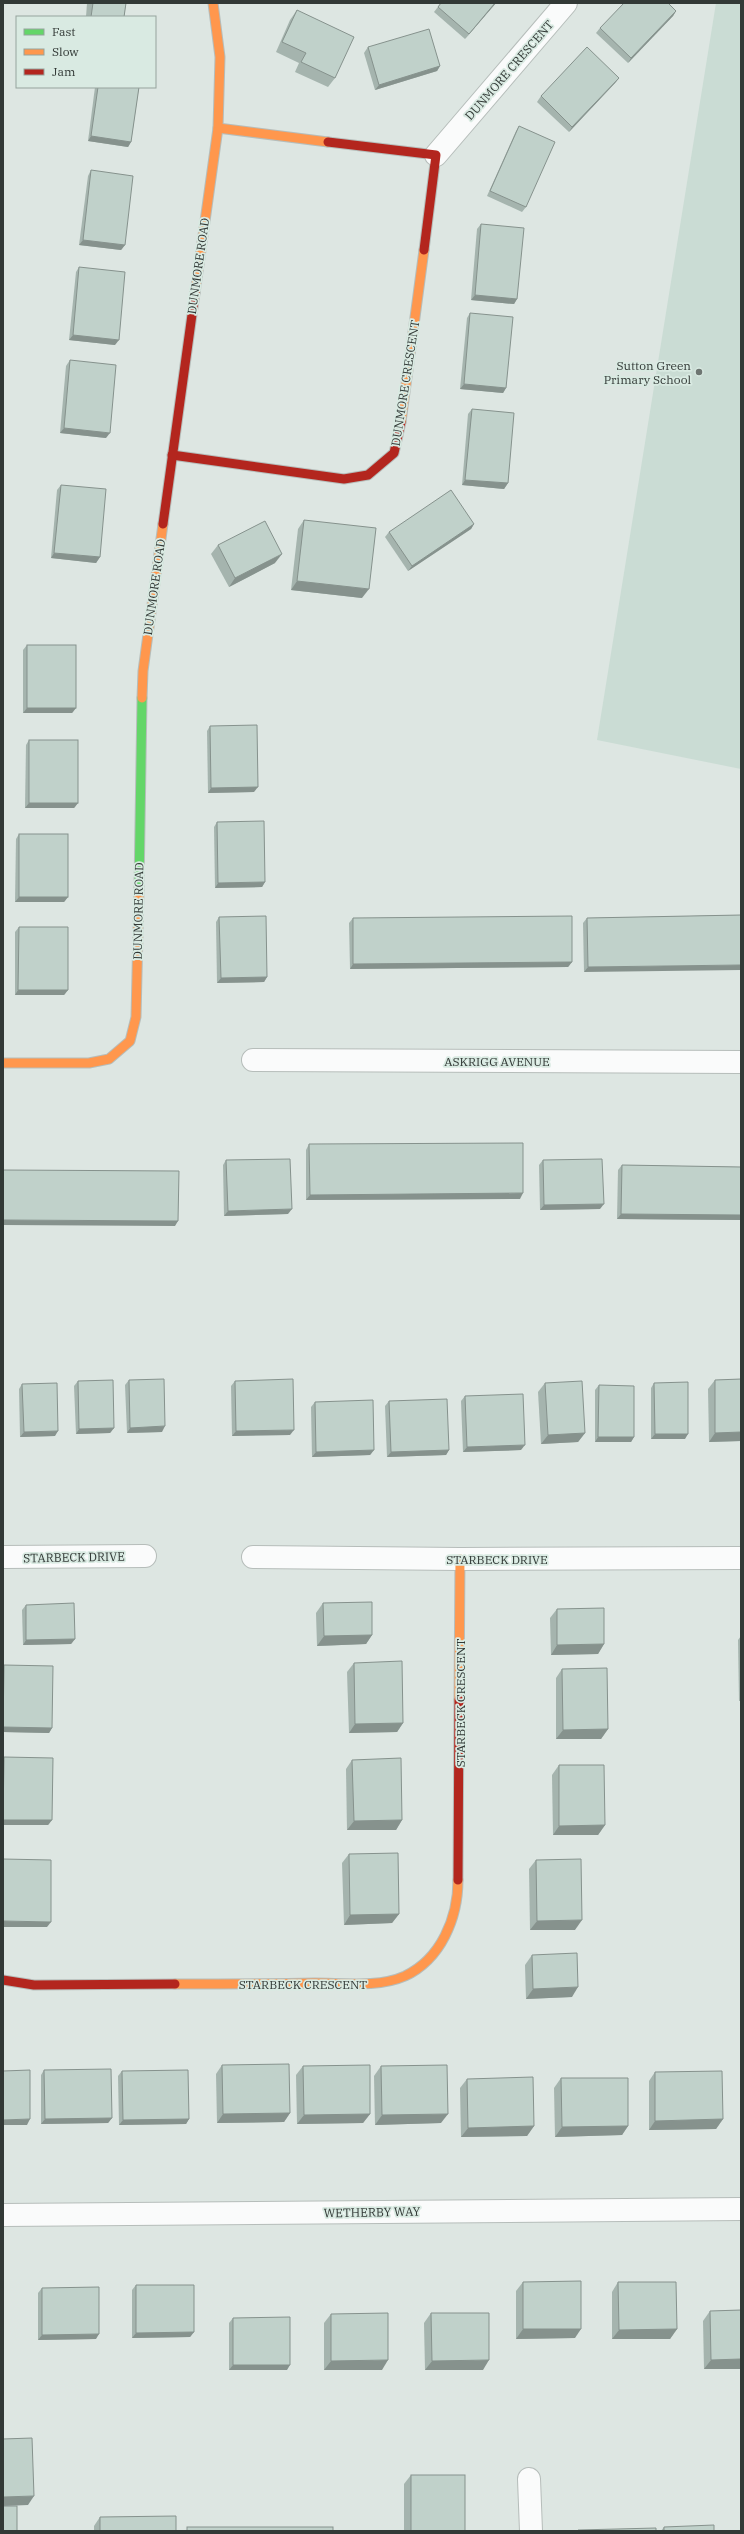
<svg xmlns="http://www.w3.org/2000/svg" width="744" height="2534" font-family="'IBM Plex Serif',serif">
<rect width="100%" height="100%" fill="#dde6e2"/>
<polygon fill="#cadcd4" points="716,3 741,3 741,769 597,740"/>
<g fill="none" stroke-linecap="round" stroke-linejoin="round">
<g stroke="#b6bdba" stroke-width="24">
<polyline id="lane" points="529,2479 531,2531"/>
</g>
<g stroke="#b6bdba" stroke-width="24">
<g id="street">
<polyline points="436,155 566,3"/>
<polyline points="253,1060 741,1062"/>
<polyline points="3,1557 145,1556"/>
<polyline points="253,1557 460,1559 741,1558"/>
<polyline points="3,2215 741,2209"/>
</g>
</g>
<g stroke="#b6bdba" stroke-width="11">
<polyline id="fast" points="139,889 142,698"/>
</g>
<g stroke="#b6bdba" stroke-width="11">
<g id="slow">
<polyline points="218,128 328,142"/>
<polyline points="195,293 218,128 220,57 213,3"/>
<polyline points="401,422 424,250"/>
<polyline points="142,698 143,671 163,524"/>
<polyline points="3,1063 89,1063 109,1059 130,1041 136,1017 139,889"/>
<polyline points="459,1700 460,1559"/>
<path d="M175,1984C222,1984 268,1984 315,1983C343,1983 378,1988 405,1976C441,1959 458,1918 458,1880"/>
</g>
</g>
<g stroke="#b6bdba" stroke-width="11">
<g id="jam">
<polyline points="328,142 436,155 424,250"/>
<polyline points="172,455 344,479 368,475 394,453 401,422"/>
<polyline points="163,524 195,293"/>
<polyline points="458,1880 459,1700"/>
<polyline points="3,1980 34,1985 175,1984"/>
</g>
</g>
<use href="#lane" stroke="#fafbfb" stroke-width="22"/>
<use href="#street" stroke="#fafbfb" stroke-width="22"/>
<use href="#fast" stroke="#63d668" stroke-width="9"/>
<use href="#slow" stroke="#ff974d" stroke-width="9"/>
<use href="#jam" stroke="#b3261e" stroke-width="9"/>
</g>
<g fill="#a5b4ae">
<polygon points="87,3 126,3 124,17 86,17"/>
<polygon points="441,3 496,3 465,39 434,12"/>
<polygon points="297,10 335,78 328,87 295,72 299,63 276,52 290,20"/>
<polygon points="676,11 673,16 628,63 596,33 600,28"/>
<polygon points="368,47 440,66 437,71 375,90 364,53"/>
<polygon points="619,78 615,83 569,132 537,102 541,96"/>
<polygon points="95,87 139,87 131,142 128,147 88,141"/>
<polygon points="519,126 526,207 522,212 487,196 516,131"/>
<polygon points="91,170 125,245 121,250 79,245 88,176"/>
<polygon points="481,224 517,299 514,304 471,300 477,229"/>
<polygon points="79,267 115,345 69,340 76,272"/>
<polygon points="470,313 506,388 503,393 460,389 467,318"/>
<polygon points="70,360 106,438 60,433 66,366"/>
<polygon points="472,409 508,483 504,489 462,485 468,414"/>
<polygon points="61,485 100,557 96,563 51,558 57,490"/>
<polygon points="304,520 362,598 291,590 298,529"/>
<polygon points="474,524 471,529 408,571 385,537 389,532"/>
<polygon points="218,545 275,563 229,587 211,554"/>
<polygon points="27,645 76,708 72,713 23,713 23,650"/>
<polygon points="210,726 254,792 208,793 207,731"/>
<polygon points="29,740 78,803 74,808 25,808 26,745"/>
<polygon points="217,822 265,882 262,887 215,888 214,827"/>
<polygon points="19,834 68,897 64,902 15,902 16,839"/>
<polygon points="741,915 584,972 583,923 587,918"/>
<polygon points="219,917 267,977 264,982 217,983 216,922"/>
<polygon points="353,918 572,962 568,967 350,969 349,923"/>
<polygon points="19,927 68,990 64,995 15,995 15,932"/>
<polygon points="309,1144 520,1199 306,1200 306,1150"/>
<polygon points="226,1160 288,1214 224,1216 223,1165"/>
<polygon points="543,1160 600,1209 540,1210 539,1165"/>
<polygon points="622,1165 741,1167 741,1220 617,1219 618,1170"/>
<polygon points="741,1379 741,1441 709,1442 708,1389 715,1380"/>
<polygon points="129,1380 162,1432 127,1433 125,1385"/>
<polygon points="78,1381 114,1428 110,1433 76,1434 74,1386"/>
<polygon points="235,1381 290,1435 232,1436 231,1386"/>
<polygon points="545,1383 585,1433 578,1442 541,1444 538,1392"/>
<polygon points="654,1383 685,1439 651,1439 651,1388"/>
<polygon points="22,1384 55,1436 20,1437 19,1389"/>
<polygon points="599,1385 634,1437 631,1442 595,1442 595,1390"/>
<polygon points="465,1396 521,1450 463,1452 461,1401"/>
<polygon points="389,1401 449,1450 446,1455 387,1457 385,1406"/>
<polygon points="315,1402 374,1450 370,1455 312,1457 311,1407"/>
<polygon points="323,1603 372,1635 366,1644 317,1646 316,1613"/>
<polygon points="26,1605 75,1639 71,1644 23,1645 22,1610"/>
<polygon points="557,1609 604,1644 598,1654 551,1655 550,1618"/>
<polygon points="741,1636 741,1701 739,1701 738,1640"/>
<polygon points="354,1663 403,1723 397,1732 349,1733 347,1672"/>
<polygon points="4,1665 52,1728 49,1733 3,1732 3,1666"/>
<polygon points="562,1669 608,1729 601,1739 556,1739 556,1678"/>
<polygon points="741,1731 741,1794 740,1733"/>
<polygon points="4,1757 52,1820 48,1825 3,1825 3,1759"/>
<polygon points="352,1760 402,1820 396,1830 347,1830 346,1769"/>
<polygon points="559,1765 605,1825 598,1835 553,1835 552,1775"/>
<polygon points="349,1854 399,1914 392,1923 344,1925 342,1863"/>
<polygon points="536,1860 575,1930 530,1930 529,1869"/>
<polygon points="532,1955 572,1997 526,1999 525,1965"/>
<polygon points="222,2065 290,2113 284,2122 217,2123 216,2074"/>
<polygon points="303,2066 370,2114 363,2123 297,2124 296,2075"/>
<polygon points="381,2066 441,2123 375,2125 374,2076"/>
<polygon points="44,2070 112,2118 108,2123 41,2124 41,2075"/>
<polygon points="122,2071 189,2119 186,2124 119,2125 118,2076"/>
<polygon points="655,2072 723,2119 716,2129 649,2130 649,2081"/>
<polygon points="561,2078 628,2126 622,2135 555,2137 554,2088"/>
<polygon points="467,2079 534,2126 527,2136 461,2137 460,2088"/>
<polygon points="523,2282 575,2338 516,2339 516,2291"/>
<polygon points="618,2282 677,2329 670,2339 612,2339 612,2292"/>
<polygon points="136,2285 194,2332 190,2337 132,2338 132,2290"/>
<polygon points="42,2288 96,2339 38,2340 38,2293"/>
<polygon points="741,2310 741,2369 704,2369 703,2321 710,2311"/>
<polygon points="431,2313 483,2370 425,2370 424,2323"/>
<polygon points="331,2314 382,2370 324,2370 324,2323"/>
<polygon points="233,2318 287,2370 229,2370 229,2323"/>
<polygon points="411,2475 465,2531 404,2531 404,2484"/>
<polygon points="100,2517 176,2531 94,2531 94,2526"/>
<polygon points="664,2527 714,2531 661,2531"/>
</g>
<g fill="#86928d">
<polygon points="495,3 496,3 465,39 469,34"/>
<polygon points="676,11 673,16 628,63 631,58"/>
<polygon points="440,66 437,71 375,90 379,85"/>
<polygon points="619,78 615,83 569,132 572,127"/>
<polygon points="91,136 131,142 128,147 88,141"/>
<polygon points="83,240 125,245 121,250 79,245"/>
<polygon points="475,295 517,299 514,304 471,300"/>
<polygon points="73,335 119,340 115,345 69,340"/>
<polygon points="464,384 506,388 503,393 460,389"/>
<polygon points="64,428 110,433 106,438 60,433"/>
<polygon points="465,480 508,483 504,489 462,485"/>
<polygon points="474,524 471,529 408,571 412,566"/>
<polygon points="54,553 100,557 96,563 51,558"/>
<polygon points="282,554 275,563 229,587 235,578"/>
<polygon points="297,581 369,589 362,598 291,590"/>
<polygon points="27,708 76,708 72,713 23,713"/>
<polygon points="258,787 254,792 208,793 211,788"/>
<polygon points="29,803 78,803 74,808 25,808"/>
<polygon points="265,882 262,887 215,888 218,883"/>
<polygon points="19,897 68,897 64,902 15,902"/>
<polygon points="572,962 568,967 350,969 353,964"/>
<polygon points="741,965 741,970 584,972 588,967"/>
<polygon points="267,977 264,982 217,983 221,978"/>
<polygon points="18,990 68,990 64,995 15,995"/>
<polygon points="523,1193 520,1199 306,1200 310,1195"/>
<polygon points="604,1204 600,1209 540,1210 544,1205"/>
<polygon points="292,1209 288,1214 224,1216 228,1211"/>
<polygon points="621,1214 741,1215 741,1220 617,1219"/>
<polygon points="3,1220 178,1221 175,1226 3,1225"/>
<polygon points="165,1426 162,1432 127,1433 130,1428"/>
<polygon points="114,1428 110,1433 76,1434 79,1429"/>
<polygon points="294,1430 290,1435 232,1436 236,1431"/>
<polygon points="58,1431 55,1436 20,1437 24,1432"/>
<polygon points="741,1432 741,1441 709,1442 715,1433"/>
<polygon points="585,1433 578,1442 541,1444 548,1435"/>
<polygon points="655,1434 688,1434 685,1439 651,1439"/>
<polygon points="598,1437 634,1437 631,1442 595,1442"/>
<polygon points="525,1445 521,1450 463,1452 467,1447"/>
<polygon points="374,1450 370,1455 312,1457 316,1452"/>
<polygon points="449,1450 446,1455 387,1457 391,1452"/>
<polygon points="372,1635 366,1644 317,1646 324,1636"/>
<polygon points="75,1639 71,1644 23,1645 26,1640"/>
<polygon points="604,1644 598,1654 551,1655 557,1645"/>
<polygon points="403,1723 397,1732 349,1733 355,1724"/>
<polygon points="3,1727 52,1728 49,1733 3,1732"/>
<polygon points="608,1729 601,1739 556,1739 563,1730"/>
<polygon points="3,1820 52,1820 48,1825 3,1825"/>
<polygon points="402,1820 396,1830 347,1830 354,1821"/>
<polygon points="605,1825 598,1835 553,1835 559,1826"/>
<polygon points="399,1914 392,1923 344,1925 350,1915"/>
<polygon points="582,1920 575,1930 530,1930 537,1921"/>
<polygon points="3,1921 51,1922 47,1927 3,1927"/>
<polygon points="578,1987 572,1997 526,1999 533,1989"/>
<polygon points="290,2113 284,2122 217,2123 223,2114"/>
<polygon points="370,2114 363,2123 297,2124 304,2115"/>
<polygon points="448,2114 441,2123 375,2125 382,2115"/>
<polygon points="112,2118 108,2123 41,2124 45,2119"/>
<polygon points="30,2119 27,2125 3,2125 3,2120"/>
<polygon points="189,2119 186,2124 119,2125 123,2120"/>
<polygon points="723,2119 716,2129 649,2130 655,2121"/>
<polygon points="534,2126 527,2136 461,2137 468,2128"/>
<polygon points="628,2126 622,2135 555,2137 562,2127"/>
<polygon points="523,2329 581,2329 575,2338 516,2339"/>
<polygon points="677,2329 670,2339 612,2339 619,2330"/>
<polygon points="194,2332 190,2337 132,2338 136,2333"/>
<polygon points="99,2334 96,2339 38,2340 42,2335"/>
<polygon points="741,2359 741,2369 704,2369 711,2360"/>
<polygon points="388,2360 382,2370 324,2370 331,2361"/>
<polygon points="489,2360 483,2370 425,2370 432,2361"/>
<polygon points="233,2365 290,2365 287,2370 229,2370"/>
<polygon points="34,2496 28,2505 3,2506 3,2497"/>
</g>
<g fill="#c0d1ca" stroke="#86928d">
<polygon points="93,3 126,3 124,17 91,17"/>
<polygon points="441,3 495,3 469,34 438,7"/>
<polygon points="624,3 668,3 676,11 631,58 600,28"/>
<polygon points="297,10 354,37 335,78 301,62 306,53 282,42"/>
<polygon points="429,29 440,66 379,85 368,47"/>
<polygon points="587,47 619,78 572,127 541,96"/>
<polygon points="98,87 139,87 131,142 91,136"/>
<polygon points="519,126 555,142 526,207 490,191"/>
<polygon points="91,170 133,176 125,245 83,240"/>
<polygon points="481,224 524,228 517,299 475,295"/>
<polygon points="79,267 125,272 119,340 73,335"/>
<polygon points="470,313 513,317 506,388 464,384"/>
<polygon points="70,360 116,365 110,433 64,428"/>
<polygon points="472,409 514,413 508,483 465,480"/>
<polygon points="61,485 106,489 100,557 54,553"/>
<polygon points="451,490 474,524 412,566 389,532"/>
<polygon points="304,520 376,528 369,589 297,581"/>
<polygon points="265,521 282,554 235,578 218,545"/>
<rect x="27" y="645" width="49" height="63"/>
<polygon points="257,725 258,787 211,788 210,726"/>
<rect x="29" y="740" width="49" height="63"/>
<polygon points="264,821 265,882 218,883 217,822"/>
<rect x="19" y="834" width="49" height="63"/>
<polygon points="741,915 741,965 588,967 587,918"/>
<polygon points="266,916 267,977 221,978 219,917"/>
<polygon points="572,916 572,962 353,964 353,918"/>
<polygon points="19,927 68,927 68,990 18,990"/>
<polygon points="523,1143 523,1193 310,1195 309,1144"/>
<polygon points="290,1159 292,1209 228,1211 226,1160"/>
<polygon points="602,1159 604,1204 544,1205 543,1160"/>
<polygon points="622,1165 741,1167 741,1215 621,1214"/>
<polygon points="3,1170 179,1171 178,1221 3,1220"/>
<polygon points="164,1379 165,1426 130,1428 129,1380"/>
<polygon points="293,1379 294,1430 236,1431 235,1381"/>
<polygon points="741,1379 741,1432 715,1433 715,1380"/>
<polygon points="113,1380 114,1428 79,1429 78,1381"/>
<polygon points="582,1381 585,1433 548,1435 545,1383"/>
<polygon points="688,1382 688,1434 655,1434 654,1383"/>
<polygon points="57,1383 58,1431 24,1432 22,1384"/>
<polygon points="599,1385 634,1386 634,1437 598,1437"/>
<polygon points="523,1394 525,1445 467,1447 465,1396"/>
<polygon points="447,1399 449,1450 391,1452 389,1401"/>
<polygon points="373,1400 374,1450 316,1452 315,1402"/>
<polygon points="372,1602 372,1635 324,1636 323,1603"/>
<polygon points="74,1603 75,1639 26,1640 26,1605"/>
<polygon points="604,1608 604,1644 557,1645 557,1609"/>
<polygon points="402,1661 403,1723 355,1724 354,1663"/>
<polygon points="4,1665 53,1666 52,1728 3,1727"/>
<polygon points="607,1668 608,1729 563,1730 562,1669"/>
<polygon points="4,1757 53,1758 52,1820 3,1820"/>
<polygon points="401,1758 402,1820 354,1821 352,1760"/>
<polygon points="559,1765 604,1765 605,1825 559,1826"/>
<polygon points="398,1853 399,1914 350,1915 349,1854"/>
<polygon points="3,1859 51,1860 51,1922 3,1921"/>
<polygon points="581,1859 582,1920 537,1921 536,1860"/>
<polygon points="577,1953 578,1987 533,1989 532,1955"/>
<polygon points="289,2064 290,2113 223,2114 222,2065"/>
<polygon points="370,2065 370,2114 304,2115 303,2066"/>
<polygon points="447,2065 448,2114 382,2115 381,2066"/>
<polygon points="111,2069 112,2118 45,2119 44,2070"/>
<polygon points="30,2070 30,2119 3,2120 3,2071"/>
<polygon points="188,2070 189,2119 123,2120 122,2071"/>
<polygon points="722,2071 723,2119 655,2121 655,2072"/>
<polygon points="533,2077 534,2126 468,2128 467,2079"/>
<polygon points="561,2078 628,2078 628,2126 562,2127"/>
<polygon points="581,2281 581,2329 523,2329 523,2282"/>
<polygon points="618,2282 676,2282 677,2329 619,2330"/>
<polygon points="136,2285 194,2285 194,2332 136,2333"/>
<polygon points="99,2287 99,2334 42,2335 42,2288"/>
<polygon points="741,2310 741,2359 711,2360 710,2311"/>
<polygon points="388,2313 388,2360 331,2361 331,2314"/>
<polygon points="431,2313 489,2313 489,2360 432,2361"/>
<polygon points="290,2317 290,2365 233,2365 233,2318"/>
<polygon points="32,2438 34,2496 3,2497 3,2439"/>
<rect x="411" y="2475" width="54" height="56"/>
<rect x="3" y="2506" width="14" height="25"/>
<polygon points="176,2516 176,2531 100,2531 100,2517"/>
<polygon points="714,2525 714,2531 664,2531 664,2527"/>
<rect x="187" y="2527" width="146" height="4"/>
<polygon points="656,2528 656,2531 578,2531 578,2530"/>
</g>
<circle fill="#6e7672" stroke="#d9eae2" stroke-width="1.5" cx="699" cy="372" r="4"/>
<g text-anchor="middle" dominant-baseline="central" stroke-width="3.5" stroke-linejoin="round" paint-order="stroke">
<g font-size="12" fill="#323936" stroke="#d9eae2">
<text transform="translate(509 70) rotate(-49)">DUNMORE CRESCENT</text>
<text transform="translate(198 266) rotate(-82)">DUNMORE ROAD</text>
<text transform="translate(405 383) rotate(-81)">DUNMORE CRESCENT</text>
<text transform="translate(154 587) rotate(-82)">DUNMORE ROAD</text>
<text transform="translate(138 911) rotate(-89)">DUNMORE ROAD</text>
<text x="497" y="1061">ASKRIGG AVENUE</text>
<text transform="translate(74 1557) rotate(-1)">STARBECK DRIVE</text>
<text x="497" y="1559">STARBECK DRIVE</text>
<text transform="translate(460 1703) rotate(-90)">STARBECK CRESCENT</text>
<text x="303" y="1984">STARBECK CRESCENT</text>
<text transform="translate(372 2212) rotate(-1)">WETHERBY WAY</text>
</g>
<g font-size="12" fill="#323936" stroke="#d9eae2" text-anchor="end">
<text x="691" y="365">Sutton Green<tspan x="691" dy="14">Primary School</tspan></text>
</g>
</g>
<rect width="744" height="2534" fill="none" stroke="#323936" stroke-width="8"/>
<rect x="16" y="16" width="140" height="72" fill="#d9eae2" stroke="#96a39d"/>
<rect x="24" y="29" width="20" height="6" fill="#63d668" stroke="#96a39d"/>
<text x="52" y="36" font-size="12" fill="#323936">Fast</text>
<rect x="24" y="49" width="20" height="6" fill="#ff974d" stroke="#96a39d"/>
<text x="52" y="56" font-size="12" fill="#323936">Slow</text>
<rect x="24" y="69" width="20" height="6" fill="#b3261e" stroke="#96a39d"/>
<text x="52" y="76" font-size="12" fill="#323936">Jam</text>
</svg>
